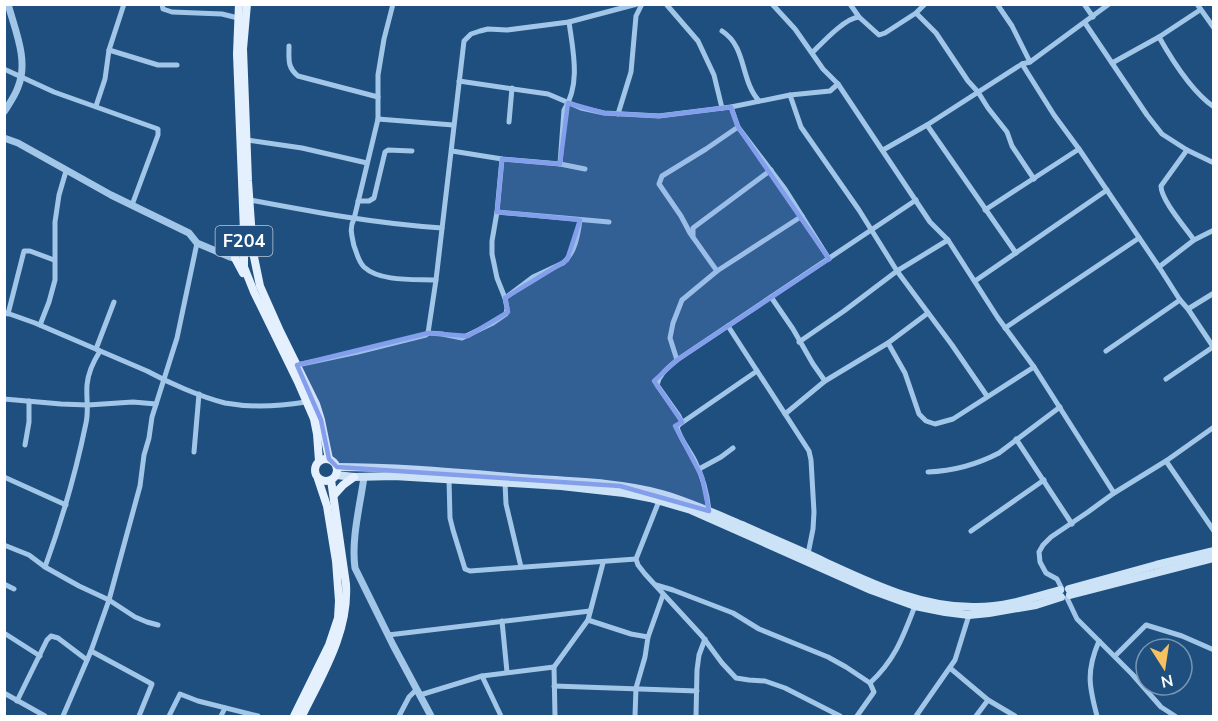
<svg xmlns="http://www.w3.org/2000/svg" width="1218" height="721" font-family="'Nunito Sans',sans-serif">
<rect width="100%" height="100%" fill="#1e4f7f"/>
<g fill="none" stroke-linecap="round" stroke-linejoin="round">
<g stroke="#a2c6e8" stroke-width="5">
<polyline points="162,4 163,9 172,12 222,14 238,18"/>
<path d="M393,4L384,39L378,75V119L354,219C349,228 352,236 354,246C357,253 358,261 364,267C380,282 415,279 436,280"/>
<polyline points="666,4 698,41 714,75 722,108"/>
<polyline points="772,4 795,29 823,69 838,84 930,222 948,240 998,318 1034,367 1114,493"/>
<polyline points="850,4 859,17"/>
<polyline points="997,4 1012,26 1030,62"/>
<polyline points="1084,4 1093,17"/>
<polyline points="1197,4 1214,28"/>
<polyline points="916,13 925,4"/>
<polyline points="1085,23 1147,115 1162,134 1187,150 1214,163"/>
<path d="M722,31C747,47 740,80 759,101"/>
<path d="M1159,37C1172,60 1192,92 1214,107"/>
<path d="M289,46C289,59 287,67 298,76L378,97"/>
<polyline points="109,50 158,65 177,65"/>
<path d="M813,52C823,42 845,18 859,17L879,35L885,33L916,13L936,33L968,81L978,92L988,108L1007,132L1012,146L1034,179"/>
<polyline points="1112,63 1159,37 1200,10"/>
<polyline points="1022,64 1054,115 1079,149 1159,267 1180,300 1188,309 1214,348"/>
<polyline points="4,69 54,92 158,129 158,135 132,205"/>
<polyline points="459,81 548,94 581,108 604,113 659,116 731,107 790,95 830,91 838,84"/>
<polyline points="790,95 801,127 859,210 897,271 952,345 987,396"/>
<polyline points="96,106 105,79 109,50 124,4"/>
<polyline points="731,107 738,127 785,189 829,259"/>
<polyline points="618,114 631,72 636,16 642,4"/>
<polyline points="378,119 453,125"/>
<polyline points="509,122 512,88"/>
<polyline points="927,125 1016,253"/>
<polyline points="247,140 302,148 367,163"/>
<polyline points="883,150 927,125 1022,64 1030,62 1109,4"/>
<path d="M1187,150L1161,186C1161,200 1185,227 1194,240"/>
<polyline points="452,151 502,159 560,164 585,169"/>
<path d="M560,164L564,110C581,84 573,51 569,22"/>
<path d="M250,200C314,212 377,224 442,228"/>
<polyline points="358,201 369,201 374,198 385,152 388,150 412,151"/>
<polyline points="985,210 1079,149"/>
<polyline points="497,212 609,222"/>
<polyline points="693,237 693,228 771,170"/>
<polyline points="1159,267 1194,240 1214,230"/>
<polyline points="717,271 690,233 681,216 659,184 662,176 706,149 738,127"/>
<polyline points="975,281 1107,190"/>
<polyline points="771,297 793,329 813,364 825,381"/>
<path d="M505,298L533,277L563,263C575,253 578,235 580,220"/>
<polyline points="1188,309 1214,293"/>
<path d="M4,312L35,323L147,371C169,383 201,397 225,403C252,408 280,406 306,402"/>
<polyline points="8,314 24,251 30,251 54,260"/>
<polyline points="40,325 49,302 55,280 55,222 59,195 66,171"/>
<polyline points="728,326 809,451 811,460 814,512 813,529 808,554"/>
<polyline points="1005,328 1139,238"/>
<polyline points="428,333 442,334 462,338 493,323 506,314 507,308 505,298 497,278 492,254 492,241 497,212 502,159"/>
<polyline points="799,342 844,311 897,271 948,240"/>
<polyline points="888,343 905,373 919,414 926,421 935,424 953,419 1034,367"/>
<polyline points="96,349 114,302"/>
<polyline points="1106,351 1180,300"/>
<polyline points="677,360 670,338 673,323 682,300 717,271 802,216"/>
<polyline points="297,365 358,352 426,335 428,333 436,280 464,41 471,34 480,31 488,29 507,30 569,22 637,4"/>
<polyline points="1166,379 1213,347"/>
<polyline points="4,399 61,404 88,405 133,402 156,404"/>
<polyline points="785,414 825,381 888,343 928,313"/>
<path d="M682,422L679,416L657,385C659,374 669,367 677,360L916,200"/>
<polyline points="1016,439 1072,524"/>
<polyline points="25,445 29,422 29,401"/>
<polyline points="194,452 199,394"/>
<polyline points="1166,461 1214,531"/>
<polyline points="699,469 721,457 733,448"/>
<path d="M928,472C954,471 976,465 999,453L1060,407"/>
<polyline points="4,477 66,505"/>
<polyline points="449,479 450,518 453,530 465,569 470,571 636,559"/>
<polyline points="505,483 506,504 521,567"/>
<polyline points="659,501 636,559 638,565 645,574 702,636 722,663 736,678 749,680 765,681 785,688 840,716"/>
<path d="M709,511C707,492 703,477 695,461C689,449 680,439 677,427L680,424L757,371"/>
<polyline points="971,531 1044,480"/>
<polyline points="4,545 29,555 45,567 79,586 109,600 135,617 147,622 158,625"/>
<path d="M45,567C62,520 76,472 86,423C89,410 86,398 87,385C88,372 93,362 100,351"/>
<polyline points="4,584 14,589"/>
<polyline points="656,585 673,590 733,613 759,629 828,657 846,667 870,683"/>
<polyline points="1062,589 1057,579 1046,573 1040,562 1039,552 1043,545 1051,537 1088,512 1114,493 1166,461 1214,427"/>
<polyline points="1067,598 1077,619 1132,674 1161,707 1175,716"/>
<polyline points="588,620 631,634 648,637 645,657 636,688 635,716"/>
<polyline points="502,621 507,672"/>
<polyline points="4,633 40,656"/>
<polyline points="388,635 590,611"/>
<polyline points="648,637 663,595"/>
<polyline points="91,651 152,684 139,716"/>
<polyline points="1115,656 1146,625 1182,636 1214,650"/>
<polyline points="950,668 988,700 1015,716"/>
<polyline points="482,676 501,716"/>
<polyline points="554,686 697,691"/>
<polyline points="4,693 45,716"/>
<polyline points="420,695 482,676 554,667"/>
<polyline points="17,701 47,640 51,636 58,638 87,660"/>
<polyline points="63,716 91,651 109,600 140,486 144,455 149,438 152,417 177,338 197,243"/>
<polyline points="169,716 180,694 198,701 258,716"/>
<polyline points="221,716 225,708"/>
<polyline points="399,716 409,697 417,689"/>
<polyline points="555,716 554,667 588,620 603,563"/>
<polyline points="696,716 697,670 699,655 705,639"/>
<path d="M857,716L874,692L870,683C895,660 903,637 915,606"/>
<polyline points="916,716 955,660 969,615"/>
<polyline points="976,716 988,700"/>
<path d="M1097,716C1089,686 1086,671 1099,641"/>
</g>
<g stroke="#a2c6e8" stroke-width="7">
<path d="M4,112C9,104 15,96 18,87C29,61 15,30 8,4"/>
<polyline points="4,138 18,143 111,195 189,233 197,243 230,257 238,259"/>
<path d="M364,477C360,506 351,539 355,568L393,645L431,716"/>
</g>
<g stroke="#cce2f6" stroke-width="8">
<path d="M337,467C399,467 461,473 522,478C566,481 620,482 662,494C690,502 716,514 742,525C770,538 798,549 825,562C873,584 922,608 976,607C1005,607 1032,598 1060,590"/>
<polyline points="336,475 354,477 394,476 561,486 624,493 650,498 691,510 871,590 915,606 945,612 969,615 989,613 1036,605 1061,597"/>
<polyline points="1069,589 1156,565 1214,551"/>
<polyline points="1070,595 1214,558"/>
</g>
<g stroke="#e4f0fe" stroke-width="8">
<polyline points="239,4 237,54 244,232 244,267 254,292 298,382 314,419 317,434 319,461"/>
<polyline points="247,4 243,49 248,181 253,252 260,286 280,331 316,404 321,420 329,459"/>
<polyline points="235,258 243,273"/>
<circle cx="326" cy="470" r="11"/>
<polyline points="334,495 343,485 354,477"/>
<polyline points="294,716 329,645 338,618 339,601 336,561 327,506 318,479"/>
<path d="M302,716C322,675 349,632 346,584L331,480"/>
</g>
</g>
<path fill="#839eea" fill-opacity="0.2" stroke="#839eea" stroke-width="4.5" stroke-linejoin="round" d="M568,103L604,113L659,116L731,107L738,127L829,259L677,360L654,381L682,422L675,426L702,477L709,511L620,486L337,467L329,459L321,420L297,365L428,333L468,336L508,312L505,298L567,260L580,220L497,212L502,159L560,164Z"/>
<g text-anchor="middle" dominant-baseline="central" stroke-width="4.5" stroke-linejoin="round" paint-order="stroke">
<rect fill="#1e4f7f" stroke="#bccad9" stroke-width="1.5" x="215.5" y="226" width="57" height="30" rx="4.5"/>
<g font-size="18" font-weight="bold" fill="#fff">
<text x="244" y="241">F204</text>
</g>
</g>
<rect width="1218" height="721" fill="none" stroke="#ffffff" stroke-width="12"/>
<g transform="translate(1164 667) rotate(168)"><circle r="28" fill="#1e4f7f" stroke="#7895b2" stroke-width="1.5"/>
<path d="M0-4.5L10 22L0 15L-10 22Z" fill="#f7c161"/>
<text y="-9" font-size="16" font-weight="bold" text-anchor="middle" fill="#ffffff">N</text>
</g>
</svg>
